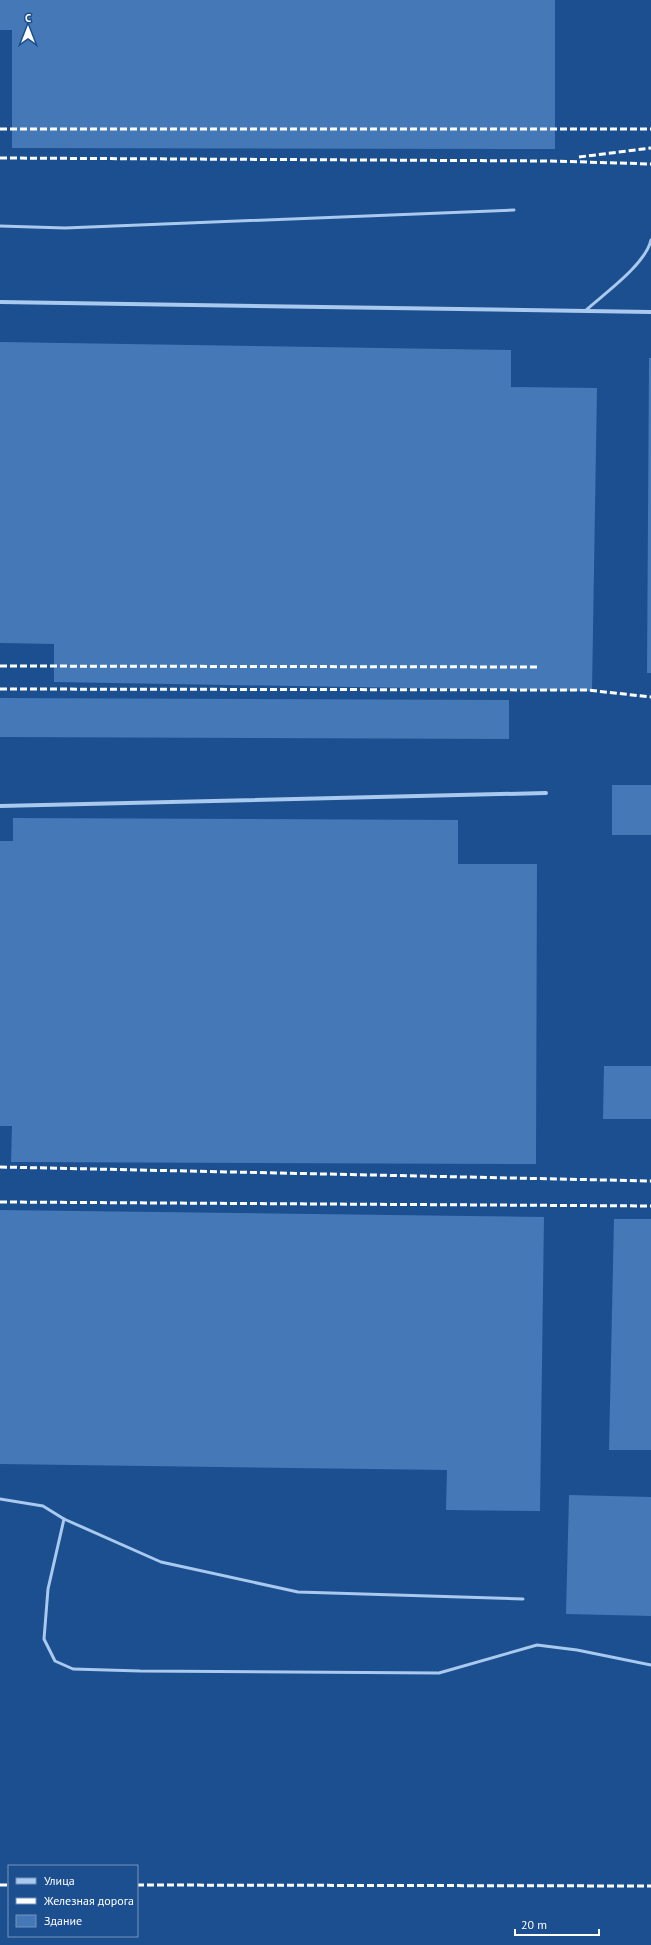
<svg xmlns="http://www.w3.org/2000/svg" width="651" height="1945" font-family="'PT Sans',sans-serif">
<rect width="100%" height="100%" fill="#1b4f8f"/>
<g fill="#4478b7">
<polygon points="0,0 555,0 555,149 12,148 12,30 0,30"/>
<polygon points="0,342 511,350 511,387 597,388 592,691 54,682 54,644 0,643"/>
<polygon points="649,358 651,358 651,673 647,673"/>
<polygon points="0,698 509,700 509,739 0,737"/>
<rect x="612" y="785" width="39" height="50"/>
<polygon points="13,818 458,820 458,864 537,864 536,1164 11,1162 12,1126 0,1126 0,841 13,841"/>
<polygon points="604,1066 651,1066 651,1119 603,1119"/>
<polygon points="0,1210 544,1217 540,1511 446,1510 447,1470 0,1464"/>
<polygon points="614,1219 651,1219 651,1450 609,1450"/>
<polygon points="569,1495 651,1497 651,1616 566,1614"/>
</g>
<g fill="none" stroke-linecap="round" stroke-linejoin="round">
<g stroke="#a9c9ee" stroke-width="3">
<polyline points="0,226 65,228 514,210"/>
<path d="M585,311C605,293 645,265 651,240"/>
<polyline points="0,1499 43,1506 64,1519 161,1562 298,1592 523,1599"/>
<polyline points="64,1519 48,1589 44,1639 55,1661 73,1669 140,1671 439,1673 537,1645 577,1650 651,1665"/>
</g>
<g stroke="#a9c9ee" stroke-width="4">
<polyline points="0,302 651,312"/>
<polyline points="0,806 546,793"/>
</g>
<g stroke="#fff" stroke-width="3" stroke-dasharray="7 3" stroke-linecap="butt">
<polyline points="0,129 651,129"/>
<polyline points="579,157 651,148"/>
<polyline points="0,158 551,161 651,164"/>
<polyline points="0,666 538,667"/>
<polyline points="0,689 587,690 651,697"/>
<polyline points="0,1167 651,1181"/>
<polyline points="0,1202 651,1206"/>
<polyline points="0,1885 9,1885"/>
<polyline points="137,1885 651,1886"/>
</g>
</g>
<rect x="8" y="1865" width="130" height="72" fill="#1b4f8f" stroke="#7695bc"/>
<rect x="16" y="1878" width="20" height="6" fill="#a9c9ee" stroke="#7695bc"/>
<text x="44" y="1885" font-size="12" fill="#ffffff">Улица</text>
<rect x="16" y="1898" width="20" height="6" fill="#ffffff" stroke="#7695bc"/>
<text x="44" y="1905" font-size="12" fill="#ffffff">Железная дорога</text>
<rect x="16" y="1915" width="20" height="12" fill="#4478b7" stroke="#7695bc"/>
<text x="44" y="1925" font-size="12" fill="#ffffff">Здание</text>
<g transform="translate(28 28)" stroke="#1b4f8f" stroke-width="3" paint-order="stroke">
<path d="M0-3L7 15L0 10L-7 15Z" fill="#ffffff"/>
<text y="-6" font-size="11" font-weight="bold" text-anchor="middle" fill="#ffffff">С</text>
</g>
<path d="M515 1929v6h84v-6" fill="none" stroke="#ffffff" stroke-width="2"/>
<text x="521" y="1929" font-size="12" fill="#ffffff" stroke="#1b4f8f" stroke-width="3" paint-order="stroke">20 m</text>
</svg>
